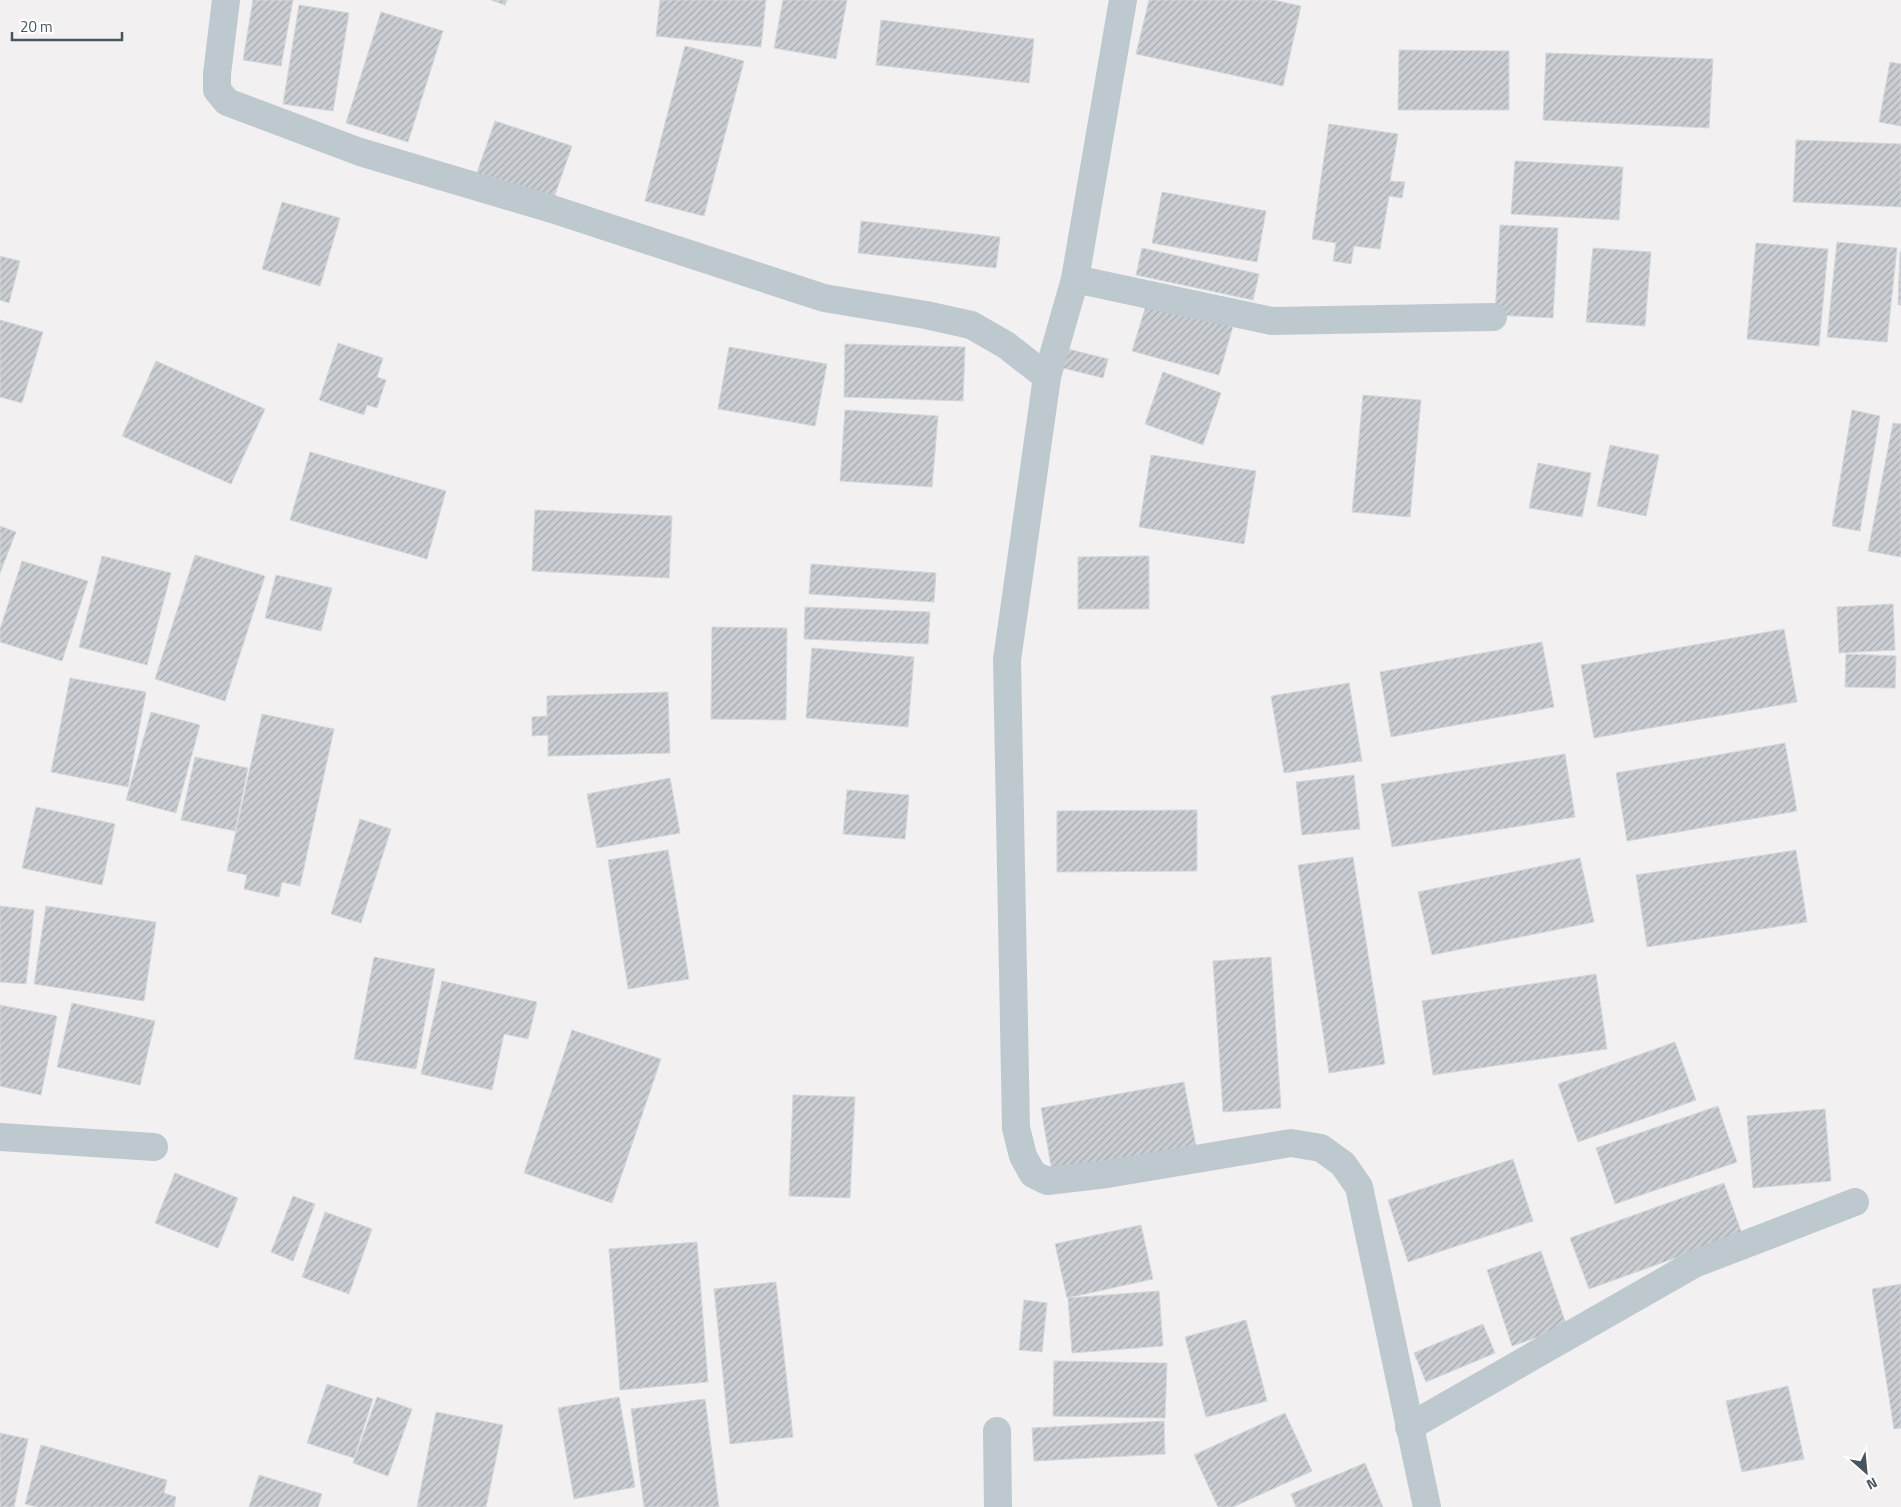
<svg xmlns="http://www.w3.org/2000/svg" width="1901" height="1507" font-family="'Titillium Web',sans-serif">
<defs>
<pattern id="building-hatch" width="6" height="6" patternUnits="userSpaceOnUse" patternTransform="scale(1.25)"><rect width="6" height="6" fill="#caced3"/><path d="M-1 1l2-2M0 6l6-6M5 7l2-2" fill="none" stroke="#a6aaae"/></pattern>
</defs>
<rect width="100%" height="100%" fill="#f2f0f0"/>
<g fill="url(#building-hatch)" stroke="#d4d7db">
<polygon points="253,0 293,0 281,66 243,60"/>
<polygon points="491,0 507,0 505,5"/>
<polygon points="660,0 766,0 761,47 656,36"/>
<polygon points="783,0 847,0 836,59 774,48"/>
<polygon points="1149,0 1273,0 1301,6 1283,86 1136,54"/>
<polygon points="299,5 349,13 333,111 283,104"/>
<polygon points="381,12 443,31 408,142 346,123"/>
<polygon points="881,20 1034,39 1029,83 876,65"/>
<polygon points="685,46 744,61 704,216 645,201"/>
<polygon points="1399,50 1509,51 1509,110 1398,110"/>
<polygon points="1546,53 1713,59 1709,128 1543,120"/>
<polygon points="1890,62 1901,64 1901,126 1879,122"/>
<polygon points="495,121 572,146 551,206 474,181"/>
<polygon points="1329,124 1398,134 1390,181 1405,182 1402,198 1389,196 1380,249 1354,246 1351,264 1333,261 1336,243 1312,239"/>
<polygon points="1796,140 1901,144 1901,207 1793,202"/>
<polygon points="1515,161 1623,167 1619,220 1511,214"/>
<polygon points="1162,192 1266,211 1257,262 1152,243"/>
<polygon points="282,202 340,218 320,286 262,269"/>
<polygon points="861,221 1000,237 996,268 858,253"/>
<polygon points="1500,225 1558,228 1553,318 1495,315"/>
<polygon points="1837,242 1897,248 1887,342 1827,337"/>
<polygon points="1756,243 1828,249 1819,346 1747,339"/>
<polygon points="1142,248 1259,274 1253,300 1136,275"/>
<polygon points="1593,248 1651,252 1645,326 1586,322"/>
<polygon points="1900,252 1901,252 1901,305 1898,305"/>
<polygon points="0,256 20,261 9,303 0,300"/>
<polygon points="1147,302 1233,326 1219,375 1132,351"/>
<polygon points="0,320 43,332 22,403 0,397"/>
<polygon points="338,343 383,358 377,377 386,380 377,408 367,405 364,415 319,400"/>
<polygon points="845,344 965,347 963,401 844,397"/>
<polygon points="729,347 827,364 815,426 718,409"/>
<polygon points="1064,348 1108,359 1103,378 1059,367"/>
<polygon points="156,361 265,409 231,484 122,436"/>
<polygon points="1163,372 1221,393 1203,445 1145,424"/>
<polygon points="1363,395 1421,400 1410,517 1352,512"/>
<polygon points="845,410 938,416 932,487 840,481"/>
<polygon points="1852,410 1880,416 1860,531 1832,526"/>
<polygon points="1893,423 1901,424 1901,557 1868,551"/>
<polygon points="1610,445 1659,455 1646,516 1597,506"/>
<polygon points="310,452 446,491 427,559 290,520"/>
<polygon points="1151,455 1256,471 1244,544 1139,527"/>
<polygon points="1538,463 1591,473 1582,517 1529,508"/>
<polygon points="535,510 672,516 669,578 532,571"/>
<polygon points="0,526 16,532 0,573"/>
<polygon points="195,555 265,576 225,701 155,679"/>
<polygon points="102,556 171,573 147,665 79,647"/>
<polygon points="1149,556 1149,609 1078,609 1078,557"/>
<polygon points="22,561 88,581 62,661 0,642 0,629"/>
<polygon points="811,564 936,573 934,602 809,594"/>
<polygon points="276,575 332,588 321,631 265,618"/>
<polygon points="1893,604 1895,650 1839,653 1837,607"/>
<polygon points="805,607 930,612 928,644 804,639"/>
<polygon points="712,627 787,628 786,720 711,719"/>
<polygon points="1784,629 1797,702 1594,738 1581,665"/>
<polygon points="1542,642 1554,707 1391,737 1380,672"/>
<polygon points="812,648 914,657 908,727 806,718"/>
<polygon points="1846,654 1896,656 1895,688 1845,687"/>
<polygon points="70,678 146,692 128,787 51,772"/>
<polygon points="1349,683 1362,761 1284,773 1271,696"/>
<polygon points="668,692 670,753 548,756 548,735 532,736 532,717 547,716 547,696"/>
<polygon points="151,712 200,725 176,813 126,800"/>
<polygon points="262,714 334,729 300,886 282,882 279,897 244,889 247,875 227,871"/>
<polygon points="1785,743 1797,811 1627,841 1616,773"/>
<polygon points="1565,754 1575,817 1392,847 1381,784"/>
<polygon points="195,757 248,768 235,831 181,820"/>
<polygon points="1354,775 1360,829 1302,835 1296,782"/>
<polygon points="670,778 680,833 597,848 587,794"/>
<polygon points="847,790 909,795 905,839 843,834"/>
<polygon points="36,807 115,824 102,885 22,868"/>
<polygon points="1197,810 1197,871 1057,872 1057,811"/>
<polygon points="360,819 391,829 361,923 331,914"/>
<polygon points="668,850 689,979 628,989 608,860"/>
<polygon points="1796,850 1807,922 1647,947 1636,875"/>
<polygon points="1353,857 1385,1064 1329,1073 1298,865"/>
<polygon points="1580,858 1594,922 1432,955 1418,892"/>
<polygon points="0,906 34,910 26,984 0,982"/>
<polygon points="46,906 156,922 144,1001 34,984"/>
<polygon points="374,957 435,969 416,1069 354,1059"/>
<polygon points="1271,957 1281,1108 1223,1112 1213,961"/>
<polygon points="1596,974 1607,1049 1433,1075 1422,1001"/>
<polygon points="442,981 537,1002 528,1039 504,1034 492,1090 421,1074"/>
<polygon points="72,1003 155,1021 140,1085 57,1067"/>
<polygon points="0,1005 57,1016 41,1095 0,1086"/>
<polygon points="572,1030 661,1059 612,1203 524,1173"/>
<polygon points="1675,1042 1696,1100 1578,1142 1558,1084"/>
<polygon points="1184,1082 1196,1146 1052,1172 1041,1108"/>
<polygon points="793,1095 855,1097 850,1198 789,1196"/>
<polygon points="1718,1106 1737,1162 1615,1204 1596,1148"/>
<polygon points="1825,1109 1831,1181 1753,1188 1747,1116"/>
<polygon points="1513,1159 1533,1221 1408,1262 1388,1200"/>
<polygon points="175,1173 238,1198 218,1248 155,1223"/>
<polygon points="1724,1183 1742,1234 1589,1289 1570,1238"/>
<polygon points="293,1196 315,1204 293,1261 271,1252"/>
<polygon points="325,1212 372,1229 349,1294 302,1277"/>
<polygon points="1141,1225 1153,1279 1067,1298 1055,1244"/>
<polygon points="697,1242 708,1382 620,1390 609,1249"/>
<polygon points="1541,1251 1567,1327 1512,1346 1487,1270"/>
<polygon points="776,1282 793,1437 730,1444 714,1289"/>
<polygon points="1901,1284 1901,1428 1894,1429 1872,1289"/>
<polygon points="1159,1291 1163,1346 1072,1353 1068,1298"/>
<polygon points="1024,1300 1047,1303 1042,1352 1019,1350"/>
<polygon points="1246,1320 1267,1401 1206,1417 1185,1337"/>
<polygon points="1483,1324 1495,1353 1426,1382 1414,1353"/>
<polygon points="1054,1361 1167,1363 1165,1418 1053,1416"/>
<polygon points="327,1384 373,1399 354,1458 307,1443"/>
<polygon points="1788,1386 1804,1459 1742,1472 1726,1401"/>
<polygon points="377,1397 412,1409 388,1476 353,1463"/>
<polygon points="619,1397 635,1487 574,1499 558,1408"/>
<polygon points="705,1399 719,1507 644,1507 631,1409"/>
<polygon points="436,1412 503,1425 486,1507 417,1507"/>
<polygon points="1285,1413 1312,1471 1233,1507 1218,1507 1194,1455"/>
<polygon points="1164,1421 1165,1454 1034,1461 1032,1428"/>
<polygon points="0,1433 28,1439 14,1507 0,1507"/>
<polygon points="41,1445 167,1480 164,1493 176,1497 174,1507 37,1507 25,1504"/>
<polygon points="1365,1463 1383,1507 1296,1507 1291,1494"/>
<polygon points="259,1475 322,1494 318,1507 249,1507"/>
</g>
<g fill="none" stroke-linecap="round" stroke-linejoin="round">
<g stroke="#bdc9cf" stroke-width="28">
<polyline points="226,0 217,74 217,90 227,102 360,152 552,209 824,298 926,315 971,325 1006,345 1047,377"/>
<polyline points="1123,0 1075,279 1047,377 1007,660 1016,1128 1023,1156 1033,1174 1047,1181 1107,1174 1291,1143 1321,1148 1343,1164 1359,1187 1427,1507"/>
<polyline points="1075,279 1272,321 1493,317"/>
<polyline points="0,1137 154,1147"/>
<polyline points="1409,1427 1694,1264 1855,1202"/>
<polyline points="997,1431 998,1507"/>
</g>
</g>
<g transform="translate(1866 1472) rotate(153)" stroke="#ffffff" stroke-width="4" paint-order="stroke">
<path d="M0-4L9 19L0 12L-9 19Z" fill="#47555e"/>
<text y="-8" font-size="14" font-weight="bold" text-anchor="middle" fill="#47555e">N</text>
</g>
<path d="M12 32v8h110v-8" fill="none" stroke="#47555e" stroke-width="2.5"/>
<text x="20" y="32" font-size="15" fill="#47555e" stroke="#ffffff" stroke-width="4" paint-order="stroke">20 m</text>
</svg>
